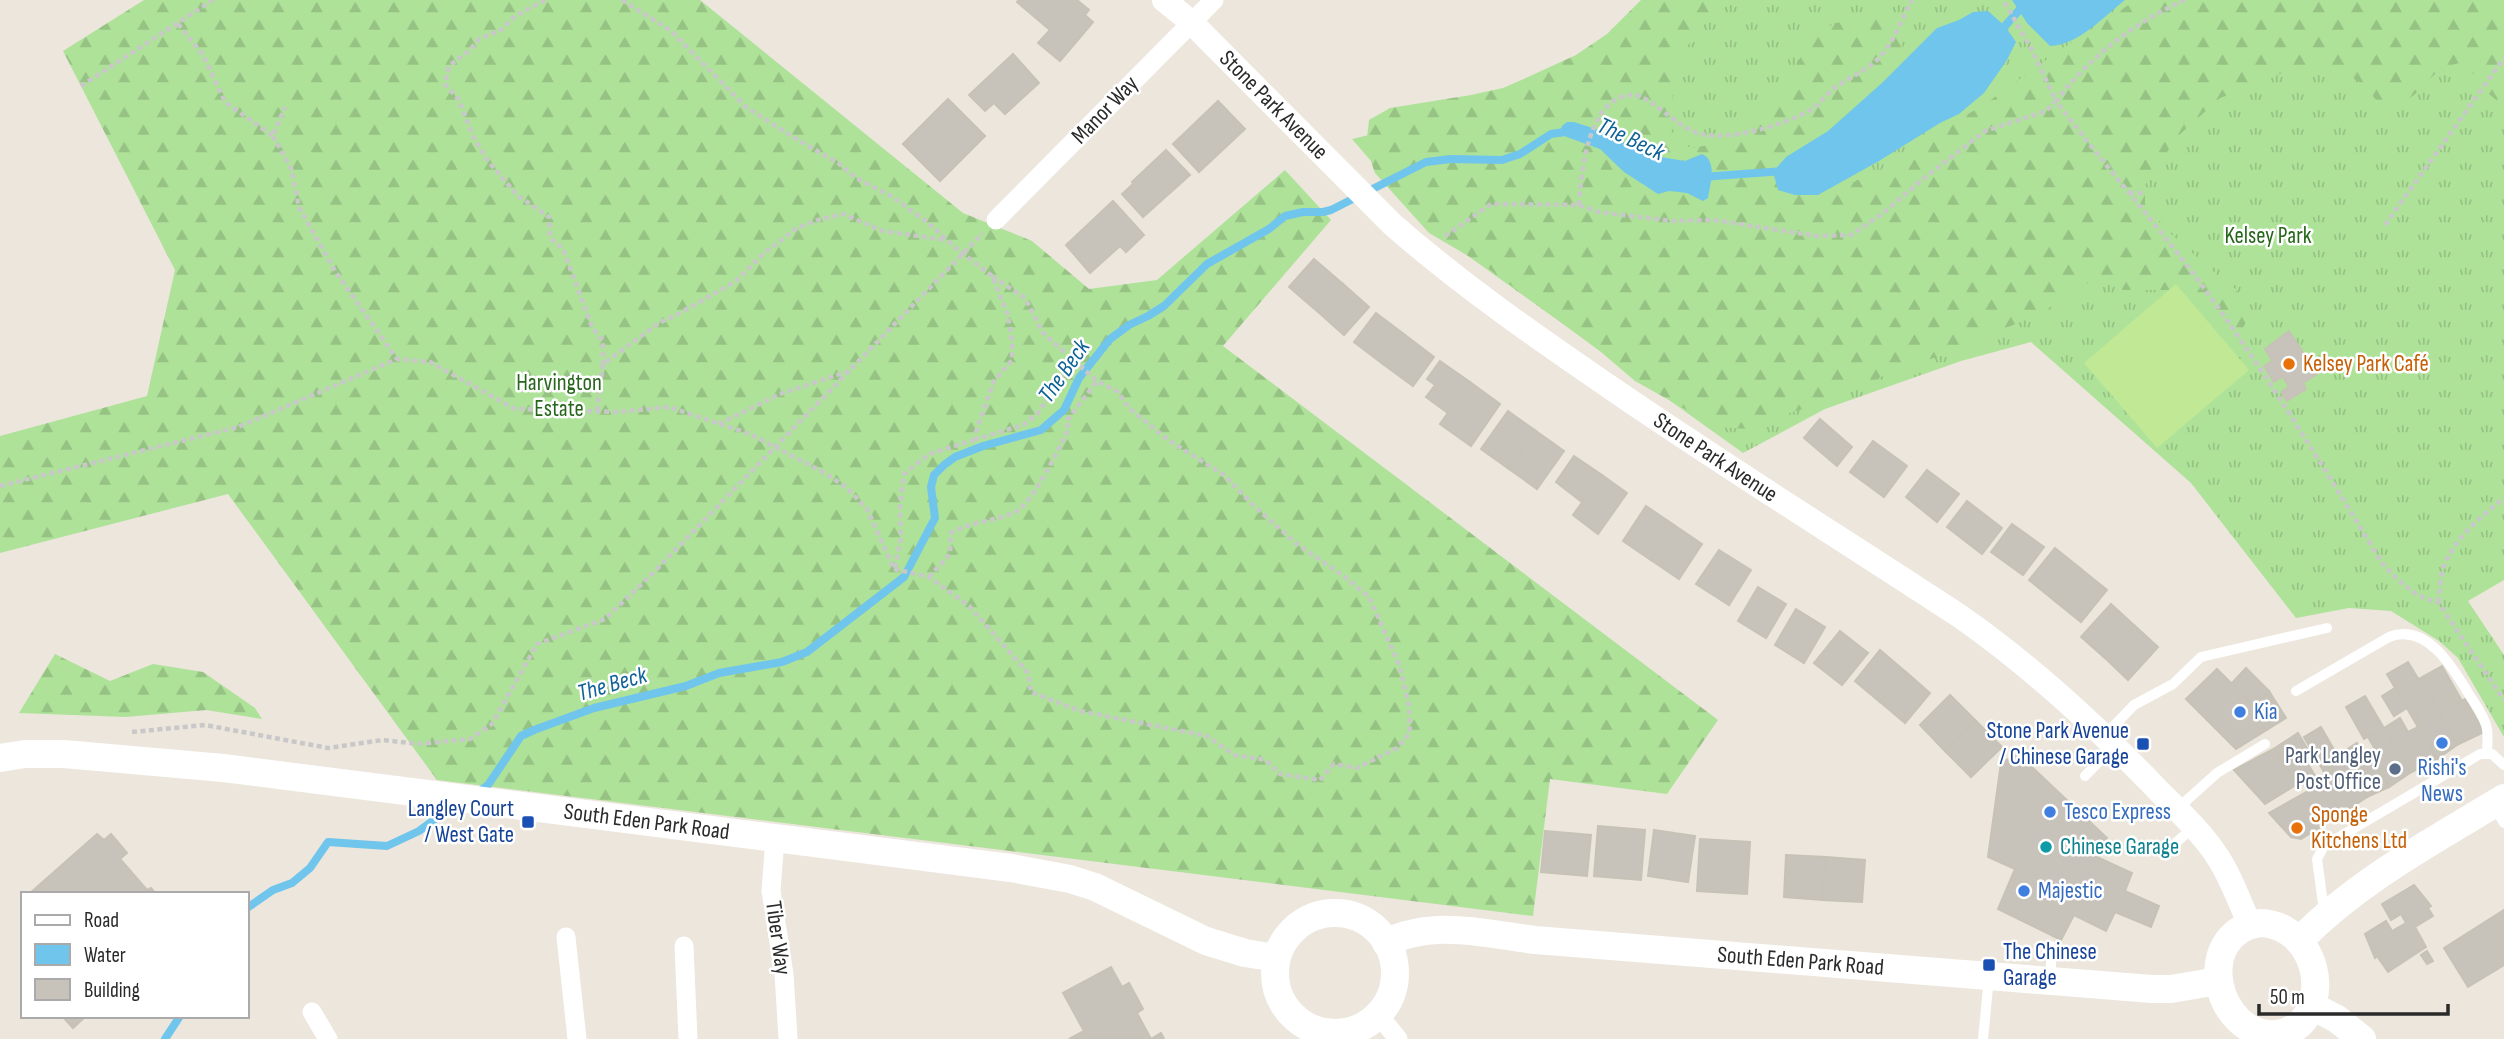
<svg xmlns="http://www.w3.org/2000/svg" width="2504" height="1039" font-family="'Sofia Sans Condensed',sans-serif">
<defs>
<pattern id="grass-tufts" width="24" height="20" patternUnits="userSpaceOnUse" patternTransform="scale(1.75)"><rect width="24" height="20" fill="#aee299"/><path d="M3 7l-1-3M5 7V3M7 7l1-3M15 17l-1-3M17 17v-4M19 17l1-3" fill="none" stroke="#96c284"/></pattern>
<pattern id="forest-firs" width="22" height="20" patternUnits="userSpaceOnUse" patternTransform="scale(1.75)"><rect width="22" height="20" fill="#aee299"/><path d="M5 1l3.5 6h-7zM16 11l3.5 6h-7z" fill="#96c284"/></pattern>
</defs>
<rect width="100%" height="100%" fill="#ece6dc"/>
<polygon fill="url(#grass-tufts)" points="1682,0 2504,0 2504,580 2468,601 2504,655 2504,737 2458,658 2439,641 2391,611 2349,608 2296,618 2191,483 2031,342 1961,361 1825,409 1743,453 1429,228 1352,139 1580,85"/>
<g fill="url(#forest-firs)">
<polygon points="144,0 700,0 963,213 1032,241 1089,289 1157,280 1285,170 1331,220 1223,346 1718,720 1667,794 1550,779 1533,916 437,780 228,494 0,553 0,436 147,396 175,270 63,51"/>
<path d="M1641,0H1718L1702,21L1678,63L1668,127L1680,142L1691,148L1715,144L1732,136L1743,123L1760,111L1789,81L1810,38L1822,29L1853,17L1885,20L1900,39L1909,65L1831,129L1798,147L1789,156L1802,185L1854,182L1887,166L1929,137L1985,104L2056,53L2136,0H2504V106L2485,91L2478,77L2459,63C2453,65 2444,66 2439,71C2413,91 2417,106 2378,102L2362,84L2350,76L2329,70L2306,71L2290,69L2262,83L2220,98L2177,137L2145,185V204L2171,234L2210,269L2233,286L2242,298L2248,319L2240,333L2222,331L2174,290H2123L2104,279L2085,284L2066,295L2041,314L2008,327L1952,353L1908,365L1863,385L1832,395L1816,405L1779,416L1749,429L1717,427L1635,381L1601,352L1482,264L1429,233L1375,173L1366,147L1369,120L1390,108L1471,95L1503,88L1528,77L1576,55L1607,34Z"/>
<polygon points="55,654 110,681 153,664 203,672 255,708 262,719 206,710 126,717 19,713"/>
</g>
<polygon fill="#c1e995" points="2176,284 2249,370 2157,448 2084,363"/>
<g fill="#70c5ec">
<path d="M2012,0H2125C2103,17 2079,45 2050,46L2027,23Z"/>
<polygon points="1988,11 2005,26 2016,42 2007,60 1984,93 1959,114 1940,123 1879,161 1818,195 1795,195 1778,190 1773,172 1786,157 1828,131 1883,82 1937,28 1959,20 1973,12"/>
<path d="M1567,122H1574L1608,133L1643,154L1685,161L1702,154C1718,161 1710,185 1708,198L1703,201L1687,193L1669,191L1658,194L1624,172L1600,149L1564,136L1558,137L1562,126Z"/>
</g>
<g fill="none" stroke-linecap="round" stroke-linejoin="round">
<g stroke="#70c5ec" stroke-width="8">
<polyline points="1996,32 2005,26 2028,0"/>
<polyline points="1702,177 1783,171"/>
<polyline points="477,793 488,785 521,736 534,730 594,708 686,686 719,673 782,662 807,652 904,577 935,518 931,487 934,475 944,465 955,457 983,446 1041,430 1064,410 1079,378 1110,339 1129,325 1148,316 1164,306 1207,264 1269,229 1285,216 1303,212 1323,212 1331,210 1426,162 1451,159 1502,160 1520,154 1551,134 1571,131"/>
<polyline points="247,908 273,890 292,883 310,868 328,842 387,846 419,831 453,806"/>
<polyline points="165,1039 180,1016"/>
</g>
</g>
<g fill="#c7c3bb" stroke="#c7c2b6" stroke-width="2">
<polygon points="1019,0 1077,0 1089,10 1085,15 1093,22 1060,61 1038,43 1050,30 1017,2"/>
<polygon points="1013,54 1039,83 1005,114 994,103 985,111 969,95"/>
<polygon points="948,99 985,136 940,181 903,144"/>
<polygon points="1218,101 1245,129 1199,172 1173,144"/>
<polygon points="1166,150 1190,175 1143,217 1122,194 1133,184 1132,182"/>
<polygon points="1113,201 1144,235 1126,252 1120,246 1090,273 1066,245"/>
<polygon points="1314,259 1342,283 1317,311 1289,287"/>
<polygon points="1342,283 1369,307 1344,335 1317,311"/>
<polygon points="1376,313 1405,335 1383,364 1354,342"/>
<polygon points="2289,331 2317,374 2303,383 2306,389 2287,401 2281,392 2289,387 2283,377 2274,382 2264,366 2272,361 2265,349"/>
<polygon points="1405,335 1434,357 1413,386 1383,364"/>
<polygon points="1440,361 1470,382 1448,413 1426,397 1435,385 1427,379"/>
<polygon points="1470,382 1500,404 1471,446 1440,424"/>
<polygon points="1508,411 1536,431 1509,469 1481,449"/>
<polygon points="1820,419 1852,447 1837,466 1804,438"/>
<polygon points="1536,431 1564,451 1537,489 1509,469"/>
<polygon points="1873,441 1907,466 1884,497 1850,472"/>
<polygon points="1574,456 1602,475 1582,502 1556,482"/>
<polygon points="1927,470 1959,494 1937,522 1906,497"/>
<polygon points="1602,475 1627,493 1598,534 1573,515"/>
<polygon points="1967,501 2002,528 1982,554 1947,527"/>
<polygon points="1646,506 1674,525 1651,560 1623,541"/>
<polygon points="2012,524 2044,547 2023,575 1991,552"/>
<polygon points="1674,525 1702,544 1679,579 1651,560"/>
<polygon points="2055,548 2081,569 2055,601 2029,580"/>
<polygon points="1719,550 1751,570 1729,605 1696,584"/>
<polygon points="2081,569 2107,590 2081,622 2055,601"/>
<polygon points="1758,587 1786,604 1766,638 1738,621"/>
<polygon points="2111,604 2135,626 2105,658 2081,637"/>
<polygon points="1796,609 1825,627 1804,663 1775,645"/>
<polygon points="2135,626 2158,647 2128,680 2105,658"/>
<polygon points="1840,631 1868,653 1842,685 1814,663"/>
<polygon points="1880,650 1906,672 1880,702 1855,681"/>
<polygon points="2408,662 2431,700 2415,710 2423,724 2418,727 2387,674"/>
<polygon points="2442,666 2462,701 2455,705 2447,691 2431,700 2419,679"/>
<polygon points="2246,668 2269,691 2254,706 2232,683"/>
<polygon points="2217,669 2254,706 2269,691 2286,718 2236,749 2186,699"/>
<polygon points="1906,672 1930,693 1905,723 1880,702"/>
<polygon points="2395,688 2407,708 2394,716 2382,696"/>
<polygon points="2447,691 2455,705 2465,699 2484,732 2457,745 2431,700"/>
<polygon points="1950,695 1976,721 1945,751 1920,725"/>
<polygon points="2365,696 2384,728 2364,739 2346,707"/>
<polygon points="2431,700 2457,745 2437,759 2418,727 2423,724 2415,710"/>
<polygon points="2400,718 2408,732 2418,727 2437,759 2410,773 2384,728"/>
<polygon points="1976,721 2002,747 1971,777 1945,751"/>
<polygon points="2321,727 2337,755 2325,762 2333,776 2328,779 2304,737"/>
<polygon points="2384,728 2410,773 2389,787 2371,754 2376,751 2368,737"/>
<polygon points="2298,733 2311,755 2305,759 2320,784 2323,782 2342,814 2327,823 2301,779 2295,783 2275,748"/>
<polygon points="2357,743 2365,757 2371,754 2389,787 2367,797 2341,753"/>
<polygon points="2275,748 2296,785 2265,804 2234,770"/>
<polygon points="2341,753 2367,797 2342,814 2323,782 2333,776 2325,762"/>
<polygon points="2018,754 2107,838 2099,858 2132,873 2125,891 2159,906 2151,927 2115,912 2106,931 2074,915 2061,940 1998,909 2015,869 1988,857 2001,763"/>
<polygon points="2308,791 2327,823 2301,839 2291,837 2269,813"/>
<polygon points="1598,826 1645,830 1641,880 1594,876"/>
<polygon points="1654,830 1695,836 1688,882 1648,876"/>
<polygon points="1545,831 1591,835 1587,876 1541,872"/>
<polygon points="97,834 104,840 111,834 127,853 120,859 147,890 151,888 156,894 29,894"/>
<polygon points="1700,839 1750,842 1747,894 1697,891"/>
<polygon points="1786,855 1826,857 1822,900 1784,897"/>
<polygon points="1826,857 1865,860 1862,902 1822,900"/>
<polygon points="2414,885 2431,906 2428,908 2433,916 2415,927 2426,947 2388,972 2377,956 2375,958 2365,934 2386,921 2392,931 2406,923 2401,914 2391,920 2382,904"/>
<polygon points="2504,910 2504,965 2468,987 2444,948"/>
<polygon points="2427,951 2433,961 2427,964 2421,955"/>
<polygon points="1111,967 1122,987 1129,983 1143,1009 1137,1013 1151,1039 1161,1033 1164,1039 1069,1039 1084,1031 1063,993"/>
<polygon points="62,1016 86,1016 73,1028"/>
</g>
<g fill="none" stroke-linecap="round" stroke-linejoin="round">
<g stroke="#c8c8c8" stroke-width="4.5" stroke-dasharray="5 3.5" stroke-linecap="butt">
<polyline points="545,0 515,16 501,30 479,39 469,51 449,66 445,84 458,99 475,140 488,161 517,195 549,217 550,238 563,249 592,327 603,341 603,364"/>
<polyline points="622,0 671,31 746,107 793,137 838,163 856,178 891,196 927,222 957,249 992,276 1008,315 1012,343 1012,360 994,381 976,432 977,439 1023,425 1038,413 1073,360"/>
<path d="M2185,0C2133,23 2091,56 2056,101C2111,174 2172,241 2224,316C2280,396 2331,479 2382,563C2399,581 2413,597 2438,602L2504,700"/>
<polyline points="178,24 203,55 225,102 273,136 285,107"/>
<polyline points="81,86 213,0"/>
<polyline points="273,136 291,168 299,207 335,271 397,359"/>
<polyline points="2129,193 2145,193"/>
<path d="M1579,205C1581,173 1588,95 1633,95C1651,95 1676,128 1701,134C1730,141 1783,125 1809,111C1820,104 1827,93 1837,86C1854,75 1872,68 1884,52C1896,37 1903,16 1912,0"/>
<polyline points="2385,225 2504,58"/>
<polyline points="1445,236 1491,204 1579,205 1599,212 1672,221 1714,220 1817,236 1851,235 1882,214 1923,179 1985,131 2046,111 2056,101 2031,48 2003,0"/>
<polyline points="597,411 603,364 659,323 678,314 735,282 762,255 797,228 818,220 843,214 883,231 945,240"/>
<polyline points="719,424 780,394 849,371"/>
<polyline points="0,486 238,427 397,359 430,362 515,409 617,412 669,407 750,434 823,472 846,487 867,509 894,569"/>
<polyline points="895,568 901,538 900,505 904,474 929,454 977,439"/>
<polyline points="894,569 929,577 969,606 1028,673 1031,692 1080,711 1207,736 1234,755 1266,760 1280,774 1320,780 1334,764 1357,768 1397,748 1410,733 1409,706 1399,664 1369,597 1345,577 1297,544 1254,506 1224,475 1168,440 1129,408 1118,392 1097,381 1043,333 1025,298 992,276"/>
<path d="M929,577L950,554L951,533C972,521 992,522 1013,513C1032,506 1059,448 1069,428L1066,422L1097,381"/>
<path d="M2438,602C2440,591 2440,579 2443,569C2453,539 2481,517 2504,498"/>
<polyline points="132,732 205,725 328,748 383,740 418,744 470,739 492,724 537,644 605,619 649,577 983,233"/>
</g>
<g stroke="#fff" stroke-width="10">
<path d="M2296,691L2389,637C2427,622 2454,669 2470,696C2476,705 2483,715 2486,725C2489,734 2487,744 2487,753"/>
<polyline points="2105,735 2134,705 2173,684 2201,657 2327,628"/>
<polyline points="2085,776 2113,747"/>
<polyline points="2495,808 2504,823"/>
<polyline points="2177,809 2217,773 2265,744"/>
<polyline points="2167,850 2193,828"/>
<polyline points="2324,911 2317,859 2324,846 2480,754 2492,754 2504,765"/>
<polyline points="2051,980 2051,946"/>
<polyline points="1307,1039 1310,1029"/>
<polyline points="1983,1039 1989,977"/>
</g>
<g stroke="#fff" stroke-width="19">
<polyline points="996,220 1214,0"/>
<polyline points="775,838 771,891 784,974 788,1039"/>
<polyline points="566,937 577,1039"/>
<polyline points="684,946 688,1039"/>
<polyline points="312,1012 328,1039"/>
<polyline points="1378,1014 1398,1039"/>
</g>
<path stroke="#fff" stroke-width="24" id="s1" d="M1164,0L1191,22L1393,225C1463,286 1538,338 1614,390C1728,468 1845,541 1961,617C2031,666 2094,724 2154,786C2174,807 2198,828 2215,853C2230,874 2239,901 2250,925"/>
<g stroke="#fff" stroke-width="28">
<path id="s2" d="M0,758L25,754H64L223,768L1011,868L1070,879L1095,887L1206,941L1245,953L1276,958"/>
<circle cx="1335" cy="973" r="60"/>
<path d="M2260,923C2305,924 2329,978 2307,1015C2300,1027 2290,1032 2277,1034C2216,1039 2191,934 2260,923Z"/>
<path d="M2300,940C2358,881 2433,841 2504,798"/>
<path id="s3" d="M1386,943C1433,919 1486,934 1535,940L2152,989H2171L2218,981"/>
<polyline points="2312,1006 2337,1019 2362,1039"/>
</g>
</g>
<g fill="#e8710a" stroke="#fff" stroke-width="2.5">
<circle cx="2289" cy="364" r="7"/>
<circle cx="2297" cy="828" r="7"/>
</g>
<g fill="#3f7fe0" stroke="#fff" stroke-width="2.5">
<circle cx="2240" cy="712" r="7"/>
<circle cx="2442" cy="743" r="7"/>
<circle cx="2050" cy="812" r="7"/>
<circle cx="2024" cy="891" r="7"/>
</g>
<g fill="#1a4fb4" stroke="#fff" stroke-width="2.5">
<rect x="2136" y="737" width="14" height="14" rx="3.5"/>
<rect x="521" y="815" width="14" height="14" rx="3.5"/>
<rect x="1982" y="958" width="14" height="14" rx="3.5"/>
</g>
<circle fill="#5c6f8a" stroke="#fff" stroke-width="2.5" cx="2395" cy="769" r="7"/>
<circle fill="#0f9aa8" stroke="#fff" stroke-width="2.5" cx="2046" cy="847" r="7"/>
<g text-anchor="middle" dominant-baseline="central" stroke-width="5" stroke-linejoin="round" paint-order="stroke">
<g font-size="23" fill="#2a2a2a" stroke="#fff">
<text stroke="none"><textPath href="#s1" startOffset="152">Stone Park Avenue</textPath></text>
<text transform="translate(1105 110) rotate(-46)">Manor Way</text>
<text stroke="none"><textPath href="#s1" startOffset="719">Stone Park Avenue</textPath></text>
<text stroke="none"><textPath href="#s2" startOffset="651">South Eden Park Road</textPath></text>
<text transform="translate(778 938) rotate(82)">Tiber Way</text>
<text stroke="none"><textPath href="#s3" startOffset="418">South Eden Park Road</textPath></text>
</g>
<g font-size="23" fill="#26661b" stroke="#fff">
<text x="2268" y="236">Kelsey Park</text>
<text x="559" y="383">Harvington<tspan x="559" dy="26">Estate</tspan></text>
</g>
<g font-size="23" fill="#c56008" stroke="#fff" text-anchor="start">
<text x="2303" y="364">Kelsey Park Café</text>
<text x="2311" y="815">Sponge<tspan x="2311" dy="26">Kitchens Ltd</tspan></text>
</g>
<g font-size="23" fill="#366cbe" stroke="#fff" text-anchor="start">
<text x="2254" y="712">Kia</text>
<text x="2442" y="768" text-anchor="middle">Rishi's<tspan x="2442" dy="26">News</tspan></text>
<text x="2064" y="812">Tesco Express</text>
<text x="2038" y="891">Majestic</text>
</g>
<g font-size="23" fill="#164399" stroke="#fff" text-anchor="end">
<text x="2129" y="731">Stone Park Avenue<tspan x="2129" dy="26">/ Chinese Garage</tspan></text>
<text x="514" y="809">Langley Court<tspan x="514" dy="26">/ West Gate</tspan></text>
<text x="2003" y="952" text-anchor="start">The Chinese<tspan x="2003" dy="26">Garage</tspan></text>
</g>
<g font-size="23" fill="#4e5e75" stroke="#fff" text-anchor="end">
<text x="2381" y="756">Park Langley<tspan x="2381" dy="26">Post Office</tspan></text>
</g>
<g font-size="23" fill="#0d838f" stroke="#fff" text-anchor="start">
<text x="2060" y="847">Chinese Garage</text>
</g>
<g font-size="24" font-style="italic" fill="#0f6298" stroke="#fff">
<text transform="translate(1631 139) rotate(25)">The Beck</text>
<text transform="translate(1064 371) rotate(-55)">The Beck</text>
<text transform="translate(612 684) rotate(-16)">The Beck</text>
</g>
</g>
<rect x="21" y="892" width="228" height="126" fill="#ffffff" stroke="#aaaaaa" stroke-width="2"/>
<rect x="35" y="915" width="35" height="10" fill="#ffffff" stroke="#aaaaaa" stroke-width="2"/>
<text x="84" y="927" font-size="21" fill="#2a2a2a">Road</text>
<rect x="35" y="944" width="35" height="21" fill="#70c5ec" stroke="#aaaaaa" stroke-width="2"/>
<text x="84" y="962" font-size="21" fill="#2a2a2a">Water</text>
<rect x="35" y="979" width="35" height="21" fill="#c7c3bb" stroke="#aaaaaa" stroke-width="2"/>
<text x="84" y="997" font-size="21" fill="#2a2a2a">Building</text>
<path d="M2259 1004v10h189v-10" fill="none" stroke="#2a2a2a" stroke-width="3.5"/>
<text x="2270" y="1004" font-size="21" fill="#2a2a2a" stroke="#ffffff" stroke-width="5" paint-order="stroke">50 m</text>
</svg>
